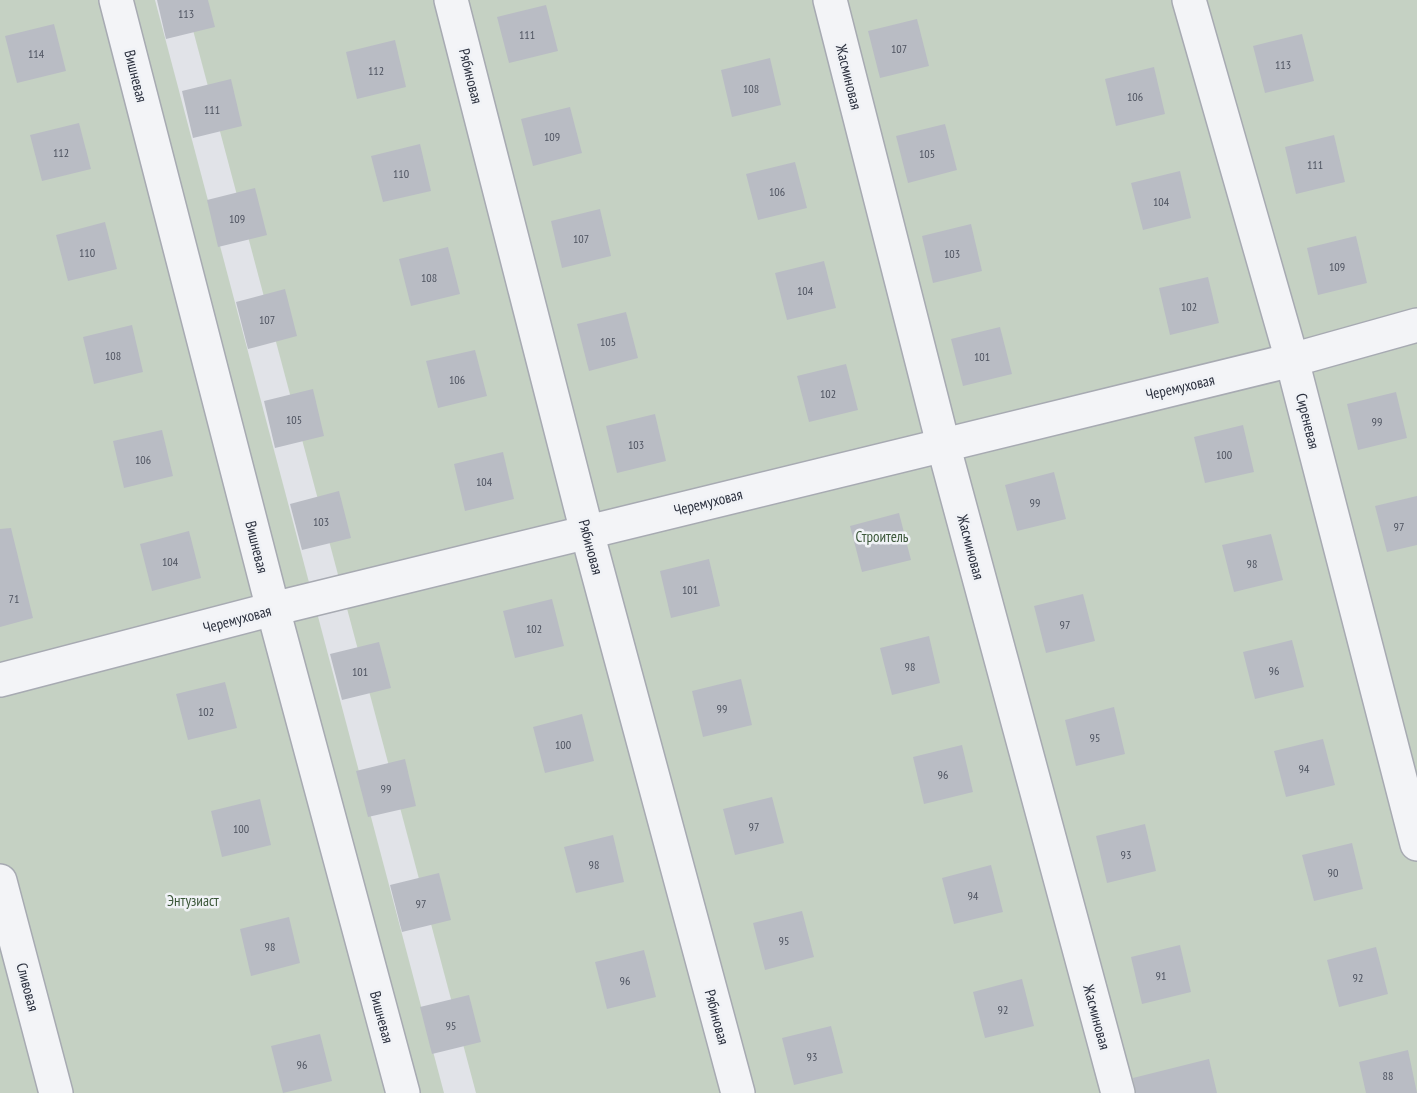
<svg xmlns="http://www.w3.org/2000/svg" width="1417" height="1093" font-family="'PT Sans Narrow',sans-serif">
<rect width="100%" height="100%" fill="#e1e3e8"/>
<g fill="#c5d1c3">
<polygon points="0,0 155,0 444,1093 0,1093"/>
<polygon points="185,0 1417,0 1417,1093 476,1093"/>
</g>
<g fill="#b9bcc4">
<polygon points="157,0 208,0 215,27 166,39"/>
<polygon points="546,5 558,51 509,63 497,17"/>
<polygon points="917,19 929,66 880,78 868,31"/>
<polygon points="54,24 66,71 17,83 5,36"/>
<polygon points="1302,34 1314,81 1265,93 1253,46"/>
<polygon points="395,40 406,87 357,99 346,52"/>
<polygon points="770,58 781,105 732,117 721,70"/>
<polygon points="1154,67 1165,114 1116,126 1105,79"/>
<polygon points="231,79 242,126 193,138 182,91"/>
<polygon points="570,107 582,153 533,166 521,119"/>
<polygon points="79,123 91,169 42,181 30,135"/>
<polygon points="945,124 957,170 908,183 896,136"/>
<polygon points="1334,135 1345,182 1296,194 1285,147"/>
<polygon points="420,144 431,191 383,202 371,156"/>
<polygon points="795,162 807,208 758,220 746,174"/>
<polygon points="1180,171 1191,218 1143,230 1131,183"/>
<polygon points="255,188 267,235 218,247 207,200"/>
<polygon points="600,209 611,256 562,268 551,221"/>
<polygon points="105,222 117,269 68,281 56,235"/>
<polygon points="971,224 982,271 933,283 922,236"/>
<polygon points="1356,236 1367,283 1318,295 1307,248"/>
<polygon points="448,247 460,294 411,306 399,259"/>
<polygon points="824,261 836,308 787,320 775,273"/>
<polygon points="1208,277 1219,323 1170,335 1159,288"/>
<polygon points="285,289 297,336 248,349 236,302"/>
<polygon points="626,312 638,358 589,371 577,324"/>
<polygon points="132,325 143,372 94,384 83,337"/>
<polygon points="1000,327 1012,374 963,386 951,339"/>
<polygon points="475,350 487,396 438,408 426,361"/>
<polygon points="846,364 858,410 809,422 797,376"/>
<polygon points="313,389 324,436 275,448 264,401"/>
<polygon points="1396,392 1407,438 1358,450 1347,404"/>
<polygon points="655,414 666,461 617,473 606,426"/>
<polygon points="1243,425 1254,472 1205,483 1194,437"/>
<polygon points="162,430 173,476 124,488 113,441"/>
<polygon points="503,452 514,499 465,511 454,464"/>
<polygon points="1054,472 1066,519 1017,531 1005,485"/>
<polygon points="339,491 351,538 302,550 290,504"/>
<polygon points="1417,496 1417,545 1387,552 1375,506"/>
<polygon points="899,513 911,560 862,572 850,526"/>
<polygon points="11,528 33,618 0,627 0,529"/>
<polygon points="189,531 201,578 152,591 140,544"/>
<polygon points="1271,534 1283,580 1234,592 1222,545"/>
<polygon points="709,559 720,606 671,618 660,571"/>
<polygon points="1083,594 1095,641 1046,653 1034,606"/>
<polygon points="552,599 564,646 515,658 503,611"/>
<polygon points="929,636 940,683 892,695 880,648"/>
<polygon points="1292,640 1304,687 1255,699 1243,652"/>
<polygon points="379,642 391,688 342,700 330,654"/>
<polygon points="741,679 752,725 703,737 692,691"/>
<polygon points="225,682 237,728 188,740 176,694"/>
<polygon points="1114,707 1125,754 1076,766 1065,720"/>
<polygon points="582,714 594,761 545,773 533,727"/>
<polygon points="1323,739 1335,785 1286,797 1274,751"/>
<polygon points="962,745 973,792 924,804 913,757"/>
<polygon points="405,759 416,806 368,817 356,771"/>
<polygon points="772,797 784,843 735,855 723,809"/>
<polygon points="260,799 271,845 222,857 211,811"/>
<polygon points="1145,824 1156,871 1107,883 1096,836"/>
<polygon points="613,835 624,882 576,893 564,847"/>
<polygon points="1352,843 1363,889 1314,901 1302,855"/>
<polygon points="991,865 1003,912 954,924 942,878"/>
<polygon points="439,873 451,920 402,932 390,885"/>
<polygon points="802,911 814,957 765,970 753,923"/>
<polygon points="289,917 300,963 251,976 240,929"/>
<polygon points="1180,945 1191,992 1142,1004 1131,957"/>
<polygon points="1376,947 1388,994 1339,1007 1327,960"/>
<polygon points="644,950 656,997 607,1009 595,962"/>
<polygon points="1022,979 1034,1026 985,1038 973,992"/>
<polygon points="469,995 481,1042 432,1054 420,1007"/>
<polygon points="831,1026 843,1073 794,1085 782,1038"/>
<polygon points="320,1034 332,1081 283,1093 271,1046"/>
<polygon points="1408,1050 1417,1093 1366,1093 1359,1062"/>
<polygon points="1209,1059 1217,1093 1136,1093 1133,1078"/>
</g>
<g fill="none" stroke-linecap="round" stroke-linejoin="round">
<g stroke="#a7aab2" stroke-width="36">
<g id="minor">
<polyline points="116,0 273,609 403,1093"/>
<polyline points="451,0 587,532 738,1093"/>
<polyline points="830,0 943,444 1118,1093"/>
<polyline points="1189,0 1292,360 1417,844"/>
<polyline points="0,680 273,609 1292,360 1417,325"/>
<polyline points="0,881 56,1093"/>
</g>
</g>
<use href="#minor" stroke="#f3f4f7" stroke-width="33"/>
</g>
<g text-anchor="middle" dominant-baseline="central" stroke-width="5" stroke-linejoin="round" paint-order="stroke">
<g font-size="12" fill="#4e5360">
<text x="186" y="13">113</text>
<text x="527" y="34">111</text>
<text x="899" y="48">107</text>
<text x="36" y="53">114</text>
<text x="1283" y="64">113</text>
<text x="376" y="70">112</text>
<text x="751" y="88">108</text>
<text x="1135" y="96">106</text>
<text x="212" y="109">111</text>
<text x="552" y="136">109</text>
<text x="61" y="152">112</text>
<text x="927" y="153">105</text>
<text x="1315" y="164">111</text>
<text x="401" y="173">110</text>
<text x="777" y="191">106</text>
<text x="1161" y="201">104</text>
<text x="237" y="218">109</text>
<text x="581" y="238">107</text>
<text x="87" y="252">110</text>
<text x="952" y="253">103</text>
<text x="1337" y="266">109</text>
<text x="429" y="277">108</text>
<text x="805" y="290">104</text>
<text x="1189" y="306">102</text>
<text x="267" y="319">107</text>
<text x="608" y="341">105</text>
<text x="113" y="355">108</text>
<text x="982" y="356">101</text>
<text x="457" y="379">106</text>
<text x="828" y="393">102</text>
<text x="294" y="419">105</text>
<text x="1377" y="421">99</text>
<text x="636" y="444">103</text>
<text x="1224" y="454">100</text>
<text x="143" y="459">106</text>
<text x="484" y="481">104</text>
<text x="1035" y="502">99</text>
<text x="321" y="521">103</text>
<text x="1399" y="526">97</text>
<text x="170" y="561">104</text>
<text x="1252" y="563">98</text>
<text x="690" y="589">101</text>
<text x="14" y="598">71</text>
<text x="1065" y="624">97</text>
<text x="534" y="628">102</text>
<text x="910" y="666">98</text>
<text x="1274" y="670">96</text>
<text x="360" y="671">101</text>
<text x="722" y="708">99</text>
<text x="206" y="711">102</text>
<text x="1095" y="737">95</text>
<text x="563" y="744">100</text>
<text x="1304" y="768">94</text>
<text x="943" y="774">96</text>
<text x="386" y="788">99</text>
<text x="754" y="826">97</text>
<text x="241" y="828">100</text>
<text x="1126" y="854">93</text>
<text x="594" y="864">98</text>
<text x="1333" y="872">90</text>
<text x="973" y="895">94</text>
<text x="421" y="903">97</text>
<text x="784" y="940">95</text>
<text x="270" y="946">98</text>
<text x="1161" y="975">91</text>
<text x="1358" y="977">92</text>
<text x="625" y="980">96</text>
<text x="1003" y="1009">92</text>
<text x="451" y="1025">95</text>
<text x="812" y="1056">93</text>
<text x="302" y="1064">96</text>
<text x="1388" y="1075">88</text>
</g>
<g font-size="15" fill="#2b303e" stroke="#f0f2f6">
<text transform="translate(136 76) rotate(76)">Вишневая</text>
<text transform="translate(471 76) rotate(76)">Рябиновая</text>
<text transform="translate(849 77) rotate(76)">Жасминовая</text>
<text transform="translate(1180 387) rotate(-13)">Черемуховая</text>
<text transform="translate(1308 421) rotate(76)">Сиреневая</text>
<text transform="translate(708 502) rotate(-14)">Черемуховая</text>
<text transform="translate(257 547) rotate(76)">Вишневая</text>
<text transform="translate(591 547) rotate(75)">Рябиновая</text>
<text transform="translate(971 547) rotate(75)">Жасминовая</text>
<text transform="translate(237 619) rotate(-15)">Черемуховая</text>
<text transform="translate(28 987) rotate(75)">Сливовая</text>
<text transform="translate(382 1017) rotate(75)">Вишневая</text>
<text transform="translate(717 1017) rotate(75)">Рябиновая</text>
<text transform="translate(1097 1017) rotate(75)">Жасминовая</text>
</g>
<g font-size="15" fill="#3c583a" stroke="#f0f2f6">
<text x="882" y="536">Строитель</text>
<text x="193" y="900">Энтузиаст</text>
</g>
</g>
</svg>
